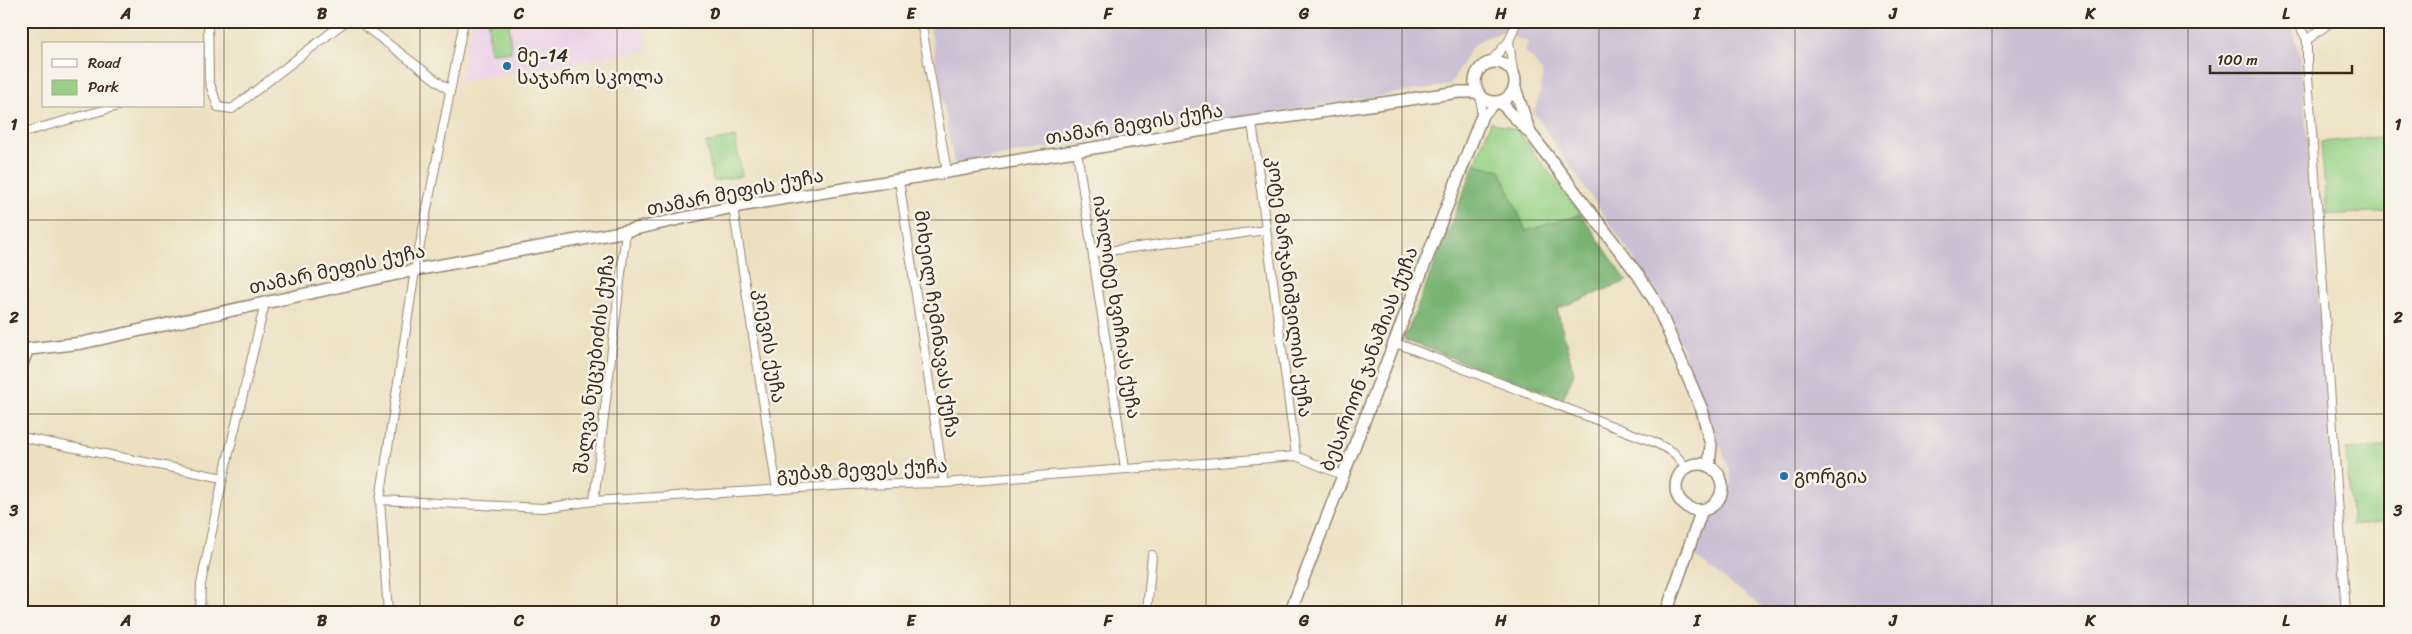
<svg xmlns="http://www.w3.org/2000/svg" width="2412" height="634" font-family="Sriracha,'Noto Sans Georgian',sans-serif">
<rect width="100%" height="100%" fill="#f7f3e8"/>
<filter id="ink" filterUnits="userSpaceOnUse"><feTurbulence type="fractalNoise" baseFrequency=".02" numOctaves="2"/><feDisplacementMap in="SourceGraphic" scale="10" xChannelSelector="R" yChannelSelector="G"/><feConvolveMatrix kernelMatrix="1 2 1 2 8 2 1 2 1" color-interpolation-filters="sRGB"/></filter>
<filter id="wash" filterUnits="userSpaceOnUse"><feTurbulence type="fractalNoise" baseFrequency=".0096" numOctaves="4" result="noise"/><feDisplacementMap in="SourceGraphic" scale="20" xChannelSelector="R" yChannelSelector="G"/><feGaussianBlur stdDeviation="1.12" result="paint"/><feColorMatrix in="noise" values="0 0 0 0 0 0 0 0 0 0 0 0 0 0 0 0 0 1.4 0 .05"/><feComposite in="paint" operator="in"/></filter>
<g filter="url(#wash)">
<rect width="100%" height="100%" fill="#ede0c0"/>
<polygon fill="#ecd1e9" points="473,21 641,21 649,50 458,82"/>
<polygon fill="#cbbfd4" points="929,21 2291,21 2301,58 2342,613 1770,613 1694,556 1706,516 1718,511 1726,500 1731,482 1730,471 1664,303 1534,113 1543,80 1542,72 1533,59 1524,52 1528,42 1502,33 1484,38 1471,48 1450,85 954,163"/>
<g fill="#96d185" stroke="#687e52">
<polygon points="488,21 509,21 511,52 490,53"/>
<polygon points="1491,122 1517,130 1581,214 1526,231 1500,170 1475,164"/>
<polygon points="2391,136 2391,211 2327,215 2321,142"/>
<polygon points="735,137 742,176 713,181 706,143"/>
<polygon points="2391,446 2391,520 2352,526 2346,450"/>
</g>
<polygon fill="#78b372" stroke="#5a6e48" points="1475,164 1500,170 1526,231 1581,214 1627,281 1557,309 1574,373 1563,399 1404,340"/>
</g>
<g filter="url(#ink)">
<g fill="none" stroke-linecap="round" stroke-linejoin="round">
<g stroke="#94856f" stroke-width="10">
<g id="street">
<polyline points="208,21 209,81 218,107 232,109 346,21"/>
<polyline points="358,21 449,90"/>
<polyline points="921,21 947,172"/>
<polyline points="2297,21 2307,40"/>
<polyline points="2332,21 2307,40 2307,62 2346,613"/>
<polyline points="1509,41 1513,71"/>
<polyline points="1490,62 1509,41 1517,21"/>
<polyline points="1481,96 1481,118"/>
<polyline points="1481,118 1498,102"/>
<polyline points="1252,122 1296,456"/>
<polyline points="21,133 118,106"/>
<polyline points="1077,151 1125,468"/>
<polyline points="899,180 944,483"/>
<polyline points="733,207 777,490"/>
<polyline points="1093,253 1266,230"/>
<polyline points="1396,343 1654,442 1673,452 1686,467"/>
<polyline points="21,437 223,478"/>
<polyline points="380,500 543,508 594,501 848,485 944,483 1296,456 1342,475"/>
<polyline points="594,501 626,231"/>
<polyline points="200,613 201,584 223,478 265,303"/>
<polyline points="388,613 380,500 415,270 464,21"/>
<polyline points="1147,613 1152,555"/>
</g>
</g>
<g stroke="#94856f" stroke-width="14">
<g id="secondary">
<circle cx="1495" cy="82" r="20"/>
<polyline points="1515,88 1529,130"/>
<polyline points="1500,102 1531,134 1639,276 1656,303 1702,410 1711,445 1709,466"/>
<polyline points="21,350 82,343 415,270 626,231 733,207 1252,122 1459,92 1478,92"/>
<polyline points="21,366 27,351"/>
<circle cx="1699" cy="487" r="23"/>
<polyline points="1290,613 1481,118"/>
<polyline points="1666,613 1702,510"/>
</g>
</g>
<use href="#street" stroke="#fff" stroke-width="8"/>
<use href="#secondary" stroke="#fff" stroke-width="11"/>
</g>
</g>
<path fill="none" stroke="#3b2a1e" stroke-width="1" stroke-opacity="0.55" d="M224,21V613M420,21V613M617,21V613M813,21V613M1010,21V613M1206,21V613M1402,21V613M1599,21V613M1795,21V613M1992,21V613M2188,21V613M21,220H2391M21,414H2391"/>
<g fill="#1f6fb2" stroke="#f7f3e8" stroke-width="2">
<circle cx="507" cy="66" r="5"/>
<circle cx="1784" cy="476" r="5"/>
</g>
<g text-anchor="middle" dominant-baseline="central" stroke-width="5" stroke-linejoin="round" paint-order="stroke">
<g font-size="19" fill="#3b2a1e" stroke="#f7f3e8" text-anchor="start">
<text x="517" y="55">მე-14<tspan x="517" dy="22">საჯარო სკოლა</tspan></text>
<text x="1794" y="476">გორგია</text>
</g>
<g font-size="19" fill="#3b2a1e" stroke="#f7f3e8">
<text transform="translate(1134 124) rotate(-9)">თამარ მეფის ქუჩა</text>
<text transform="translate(735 192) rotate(-11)">თამარ მეფის ქუჩა</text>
<text transform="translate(337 269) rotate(-12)">თამარ მეფის ქუჩა</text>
<text transform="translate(1290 287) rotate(83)">კოტე მარჯანიშვილის ქუჩა</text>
<text transform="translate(1117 307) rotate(81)">იპოლიტე ხვიჩიას ქუჩა</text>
<text transform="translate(937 324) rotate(82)">მიხეილ ჩემინავას ქუჩა</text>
<text transform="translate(770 346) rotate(81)">კიევის ქუჩა</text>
<text transform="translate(1369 359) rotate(-69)">ბესარიონ ჯანაშიას ქუჩა</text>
<text transform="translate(594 364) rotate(-83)">შალვა ნუცუბიძის ქუჩა</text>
<text transform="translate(862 470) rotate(-3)">გუბაზ მეფეს ქუჩა</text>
</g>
</g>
<rect width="2412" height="634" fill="none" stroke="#f7f3e8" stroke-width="55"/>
<rect x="42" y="42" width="162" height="65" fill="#f7f3e8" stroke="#aca397"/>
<rect x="52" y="59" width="25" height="8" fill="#ffffff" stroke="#aca397"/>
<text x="88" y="68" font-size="15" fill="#3b2a1e">Road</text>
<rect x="52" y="80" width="25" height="15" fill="#96d185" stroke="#aca397"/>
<text x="88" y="92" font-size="15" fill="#3b2a1e">Park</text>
<path d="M2210 65v8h142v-8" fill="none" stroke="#3b2a1e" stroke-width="2.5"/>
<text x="2217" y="65" font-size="15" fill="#3b2a1e" stroke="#f7f3e8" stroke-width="4" paint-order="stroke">100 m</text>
<rect x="28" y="28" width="2356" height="578" fill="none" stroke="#3b2a1e" stroke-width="2"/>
<g font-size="16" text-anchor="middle" font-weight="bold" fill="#3b2a1e">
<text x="126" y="19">A</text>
<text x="322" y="19">B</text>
<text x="519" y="19">C</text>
<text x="715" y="19">D</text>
<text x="911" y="19">E</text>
<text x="1108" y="19">F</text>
<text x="1304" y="19">G</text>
<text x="1501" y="19">H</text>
<text x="1697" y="19">I</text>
<text x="1893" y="19">J</text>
<text x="2090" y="19">K</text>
<text x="2286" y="19">L</text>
<text x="14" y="130">1</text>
<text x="2398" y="130">1</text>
<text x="14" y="323">2</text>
<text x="2398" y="323">2</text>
<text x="14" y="516">3</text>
<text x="2398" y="516">3</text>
<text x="126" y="626">A</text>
<text x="322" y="626">B</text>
<text x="519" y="626">C</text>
<text x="715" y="626">D</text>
<text x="911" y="626">E</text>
<text x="1108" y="626">F</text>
<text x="1304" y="626">G</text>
<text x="1501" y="626">H</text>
<text x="1697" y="626">I</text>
<text x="1893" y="626">J</text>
<text x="2090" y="626">K</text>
<text x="2286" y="626">L</text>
</g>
</svg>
